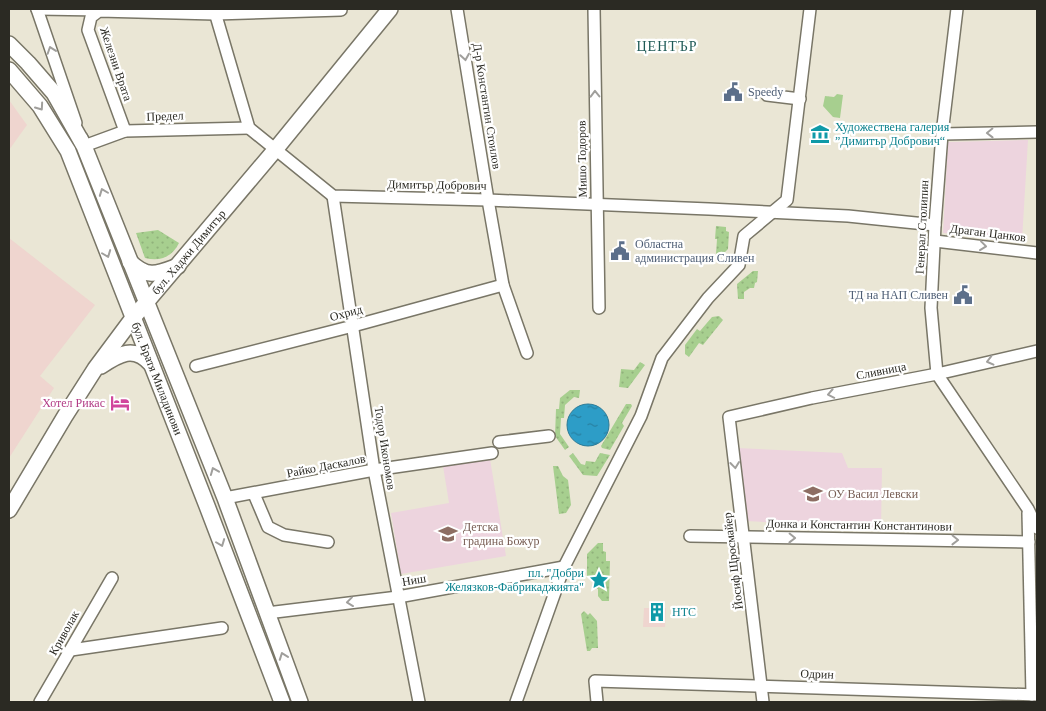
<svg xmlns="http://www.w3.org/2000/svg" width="1046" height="711" font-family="Georgia,serif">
<defs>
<pattern id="grass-dots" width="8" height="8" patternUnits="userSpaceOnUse" patternTransform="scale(1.25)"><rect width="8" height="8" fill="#a7cf8f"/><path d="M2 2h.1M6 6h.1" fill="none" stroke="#90b27b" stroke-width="1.8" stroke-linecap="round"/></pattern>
<pattern id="park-tufts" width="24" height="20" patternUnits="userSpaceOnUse" patternTransform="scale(1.25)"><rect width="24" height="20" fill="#a7cf8f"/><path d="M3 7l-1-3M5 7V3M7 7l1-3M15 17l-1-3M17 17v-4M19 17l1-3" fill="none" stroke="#90b27b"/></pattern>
<pattern id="water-ripples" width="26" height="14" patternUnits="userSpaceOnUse" patternTransform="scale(1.25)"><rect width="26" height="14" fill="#2d9dc7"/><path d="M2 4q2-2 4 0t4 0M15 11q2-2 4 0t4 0" fill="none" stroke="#2780a1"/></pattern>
</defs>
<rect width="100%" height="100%" fill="#eae6d5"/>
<g fill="#efd5cf">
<polygon points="9,100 27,125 9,150"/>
<polygon points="9,238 95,305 40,376 54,388 9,458"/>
<polygon points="644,608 666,608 665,627 643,627"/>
</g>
<g fill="#edd4de">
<polygon points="1028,140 1022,240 943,233 948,142"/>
<polygon points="737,448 842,453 848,468 882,468 881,529 747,521"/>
<polygon points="490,459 506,556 401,574 391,513 449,503 443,466"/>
</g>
<g fill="url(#grass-dots)">
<polygon points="716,226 726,227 726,231 729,232 728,249 723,254 716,254 717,239 715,239"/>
<path d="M158,230L179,243C172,257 160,262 145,258L136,233Z"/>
<polygon points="753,271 758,271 757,282 755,283 754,288 750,288 744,292 744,299 738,299 737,284"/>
<polygon points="719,316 723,320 703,345 699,343 689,357 685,354 685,345 697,329 700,331 712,317"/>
<polygon points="640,362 645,365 628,388 619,387 621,369 634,370"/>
<polygon points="570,390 580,390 579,398 574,397 565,405 564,418 561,418 560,434 569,447 565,450 555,436 556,409 559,409 560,398"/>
<polygon points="626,404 631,404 632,406 622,423 624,426 610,450 602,448 601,446"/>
<polygon points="573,453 581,464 585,465 586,461 595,462 600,453 610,455 597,476 583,475 569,456"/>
<polygon points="553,466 558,466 563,476 568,480 571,505 566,513 559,514"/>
<polygon points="598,543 603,543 603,551 606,552 606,561 610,561 609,601 602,601 598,596 598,589 593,586 593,578 587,577 587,554"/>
<polygon points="584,611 588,615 590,613 597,621 598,648 592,648 590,651 587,651 581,614"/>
</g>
<polygon fill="url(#park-tufts)" points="837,94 843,95 840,118 833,117 823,106 825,96 834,97"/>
<circle fill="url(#water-ripples)" stroke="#2c7a96" cx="588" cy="425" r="21"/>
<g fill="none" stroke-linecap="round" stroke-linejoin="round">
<g stroke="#797667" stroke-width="14">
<g id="street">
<polyline points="37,9 76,123"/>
<polyline points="37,9 102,10"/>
<polyline points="214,9 249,128 333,196 488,200 709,209 848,216 935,225"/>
<polyline points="457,9 488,200 503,285 527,353"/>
<polyline points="594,9 599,308"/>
<polyline points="957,9 942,134 935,225 931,308 937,374 1028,509 1037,528"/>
<polyline points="767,95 800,99"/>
<polyline points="125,131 88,30 91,17 99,11 215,14 341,10"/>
<polyline points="942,134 1037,132"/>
<polyline points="82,138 84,146 125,131 249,128"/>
<polyline points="333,196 374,470 419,702"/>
<polyline points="935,241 1037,253"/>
<polyline points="196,366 353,326 503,285"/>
<polyline points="499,442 549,436"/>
<polyline points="254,494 268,527 284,535 328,542"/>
<polyline points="225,498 374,470 492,453"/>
<polyline points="1028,513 1032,695"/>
<polyline points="690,536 1029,542"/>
<polyline points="267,613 398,597 564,567"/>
<polyline points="71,650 222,628"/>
<polyline points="40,702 112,578"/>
<polyline points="516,702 564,567 641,416 662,358 708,298 739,265 744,236 787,200 810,9"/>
<polyline points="597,702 595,681 1037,695"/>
<polyline points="763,702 729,417 812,398 937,374 1037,351"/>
</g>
</g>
<g stroke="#797667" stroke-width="18">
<g id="secondary">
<polyline points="9,44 28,63 54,93 84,146 225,498 300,702"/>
<path id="s1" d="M9,70L40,106L68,151L207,506L282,702"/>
<path d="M130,262C148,279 157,274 178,266"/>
<path d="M101,366C119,354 134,345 151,364"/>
<path id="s2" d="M9,510L65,416L95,369L133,318L275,150L390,9"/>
</g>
</g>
<use href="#street" stroke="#fff" stroke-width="11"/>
<use href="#secondary" stroke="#fff" stroke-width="15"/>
</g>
<defs><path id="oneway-chevron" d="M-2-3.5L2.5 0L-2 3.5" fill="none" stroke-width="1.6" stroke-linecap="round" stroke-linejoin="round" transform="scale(1.25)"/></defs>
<g stroke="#a09f9c">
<use href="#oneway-chevron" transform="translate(51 50) rotate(-109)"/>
<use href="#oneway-chevron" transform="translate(465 57) rotate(81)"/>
<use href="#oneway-chevron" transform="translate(595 94) rotate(-91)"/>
<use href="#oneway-chevron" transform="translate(40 107) rotate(55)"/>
<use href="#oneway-chevron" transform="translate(990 133) rotate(179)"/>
<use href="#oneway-chevron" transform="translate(103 192) rotate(-111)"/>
<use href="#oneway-chevron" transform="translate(983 246) rotate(7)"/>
<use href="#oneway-chevron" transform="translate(107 254) rotate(69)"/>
<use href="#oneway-chevron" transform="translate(990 361) rotate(166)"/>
<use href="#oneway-chevron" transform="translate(831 394) rotate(169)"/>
<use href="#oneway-chevron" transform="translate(735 465) rotate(83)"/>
<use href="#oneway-chevron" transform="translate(214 471) rotate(-112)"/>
<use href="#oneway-chevron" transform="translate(792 538) rotate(1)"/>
<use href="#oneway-chevron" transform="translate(955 540) rotate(1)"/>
<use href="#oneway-chevron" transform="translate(221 543) rotate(69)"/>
<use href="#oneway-chevron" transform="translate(350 602) rotate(173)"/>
<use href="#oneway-chevron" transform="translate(283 656) rotate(-110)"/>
</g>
<defs>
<g id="civic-bare" transform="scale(1.5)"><path d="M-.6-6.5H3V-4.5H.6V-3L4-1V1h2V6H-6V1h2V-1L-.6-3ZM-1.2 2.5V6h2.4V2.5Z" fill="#5c6f8a" stroke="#fff" stroke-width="2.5" paint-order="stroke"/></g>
<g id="museum-bare" transform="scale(1.5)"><path d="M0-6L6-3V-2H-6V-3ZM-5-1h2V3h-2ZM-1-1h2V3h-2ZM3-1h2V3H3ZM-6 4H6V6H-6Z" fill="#0f9aa8" stroke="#fff" stroke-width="2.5" paint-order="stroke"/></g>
<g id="hotel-bare" transform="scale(1.5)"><path d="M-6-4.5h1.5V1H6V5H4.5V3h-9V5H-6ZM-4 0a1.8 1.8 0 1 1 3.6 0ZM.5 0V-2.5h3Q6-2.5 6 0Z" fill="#d1479c" stroke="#fff" stroke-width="2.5" paint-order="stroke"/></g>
<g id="school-bare" transform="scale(1.5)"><path d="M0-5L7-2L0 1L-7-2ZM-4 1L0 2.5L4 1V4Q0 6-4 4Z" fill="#8d6e63" stroke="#fff" stroke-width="2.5" paint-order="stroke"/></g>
<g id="sight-bare" transform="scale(1.5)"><path d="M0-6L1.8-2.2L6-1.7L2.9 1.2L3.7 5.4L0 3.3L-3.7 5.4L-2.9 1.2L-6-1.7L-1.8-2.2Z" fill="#0f9aa8" stroke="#fff" stroke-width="2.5" paint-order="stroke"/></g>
<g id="building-bare" transform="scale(1.5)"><path d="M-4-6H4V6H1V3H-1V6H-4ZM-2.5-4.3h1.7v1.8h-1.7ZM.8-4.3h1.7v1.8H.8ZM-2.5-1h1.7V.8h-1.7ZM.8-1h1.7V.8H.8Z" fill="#0f9aa8" stroke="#fff" stroke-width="2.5" paint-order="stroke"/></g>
</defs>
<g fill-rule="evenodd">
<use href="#civic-bare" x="733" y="92"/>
<use href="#museum-bare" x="820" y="134"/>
<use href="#civic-bare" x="620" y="251"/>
<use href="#civic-bare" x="963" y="295"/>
<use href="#hotel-bare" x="120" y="403"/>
<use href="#school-bare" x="813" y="494"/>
<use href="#school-bare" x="448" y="534"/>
<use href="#sight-bare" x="599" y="580"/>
<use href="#building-bare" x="657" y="612"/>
</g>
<g text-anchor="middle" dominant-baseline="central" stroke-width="4.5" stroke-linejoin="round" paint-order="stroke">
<g font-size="12" fill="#2b2a23" stroke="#fff">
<text transform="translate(116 64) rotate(71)">Железни Врата</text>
<text transform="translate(487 106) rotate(81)">Д-р Константин Стоилов</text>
<text transform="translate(165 116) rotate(-2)">Предел</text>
<text transform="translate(582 159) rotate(-91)">Мишо Тодоров</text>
<text transform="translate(437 185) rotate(1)">Димитър Добрович</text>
<text transform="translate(922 227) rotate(-87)">Генерал Столипин</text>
<text transform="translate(988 233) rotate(7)">Драган Цанков</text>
<text stroke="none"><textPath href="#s2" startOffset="315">бул. Хаджи Димитър</textPath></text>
<text transform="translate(346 313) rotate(-15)">Охрид</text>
<text transform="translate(881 371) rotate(-11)">Сливница</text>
<text stroke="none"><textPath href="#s1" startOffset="345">бул. Братя Миладинови</textPath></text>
<text transform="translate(385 448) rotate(81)">Тодор Икономов</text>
<text transform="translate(326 466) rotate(-11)">Райко Даскалов</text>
<text transform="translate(859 525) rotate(1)">Донка и Константин Константинови</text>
<text transform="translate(733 561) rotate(-97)">Йосиф Щросмайер</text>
<text transform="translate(414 580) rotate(-10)">Ниш</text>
<text transform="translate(64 633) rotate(-61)">Криволак</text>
<text transform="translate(817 674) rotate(2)">Одрин</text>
</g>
<g font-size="12" fill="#4e5e75" stroke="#fff" text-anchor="start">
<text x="748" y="92">Speedy</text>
<text x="635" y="244">Областна<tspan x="635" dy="14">администрация Сливен</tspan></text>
<text x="948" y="295" text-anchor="end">ТД на НАП Сливен</text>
</g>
<g font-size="12" fill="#0d838f" stroke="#fff" text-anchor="start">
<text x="835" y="127">Художествена галерия<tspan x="835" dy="14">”Димитър Добрович“</tspan></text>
<text x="584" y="573" text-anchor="end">пл. "Добри<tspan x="584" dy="14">Желязков-Фабрикаджията"</tspan></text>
<text x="672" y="612">НТС</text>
</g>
<g font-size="12" fill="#b23c85" stroke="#fff" text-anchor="end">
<text x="105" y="403">Хотел Рикас</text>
</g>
<g font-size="12" fill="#785e54" stroke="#fff" text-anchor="start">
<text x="828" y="494">ОУ Васил Левски</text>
<text x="463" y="527">Детска<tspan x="463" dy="14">градина Божур</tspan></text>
</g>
<g font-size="14" letter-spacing="1" fill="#1f5a56" stroke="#fff">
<text x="667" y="46">ЦЕНТЪР</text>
</g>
</g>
<rect width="1046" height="711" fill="none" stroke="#2b2a23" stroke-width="20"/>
</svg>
